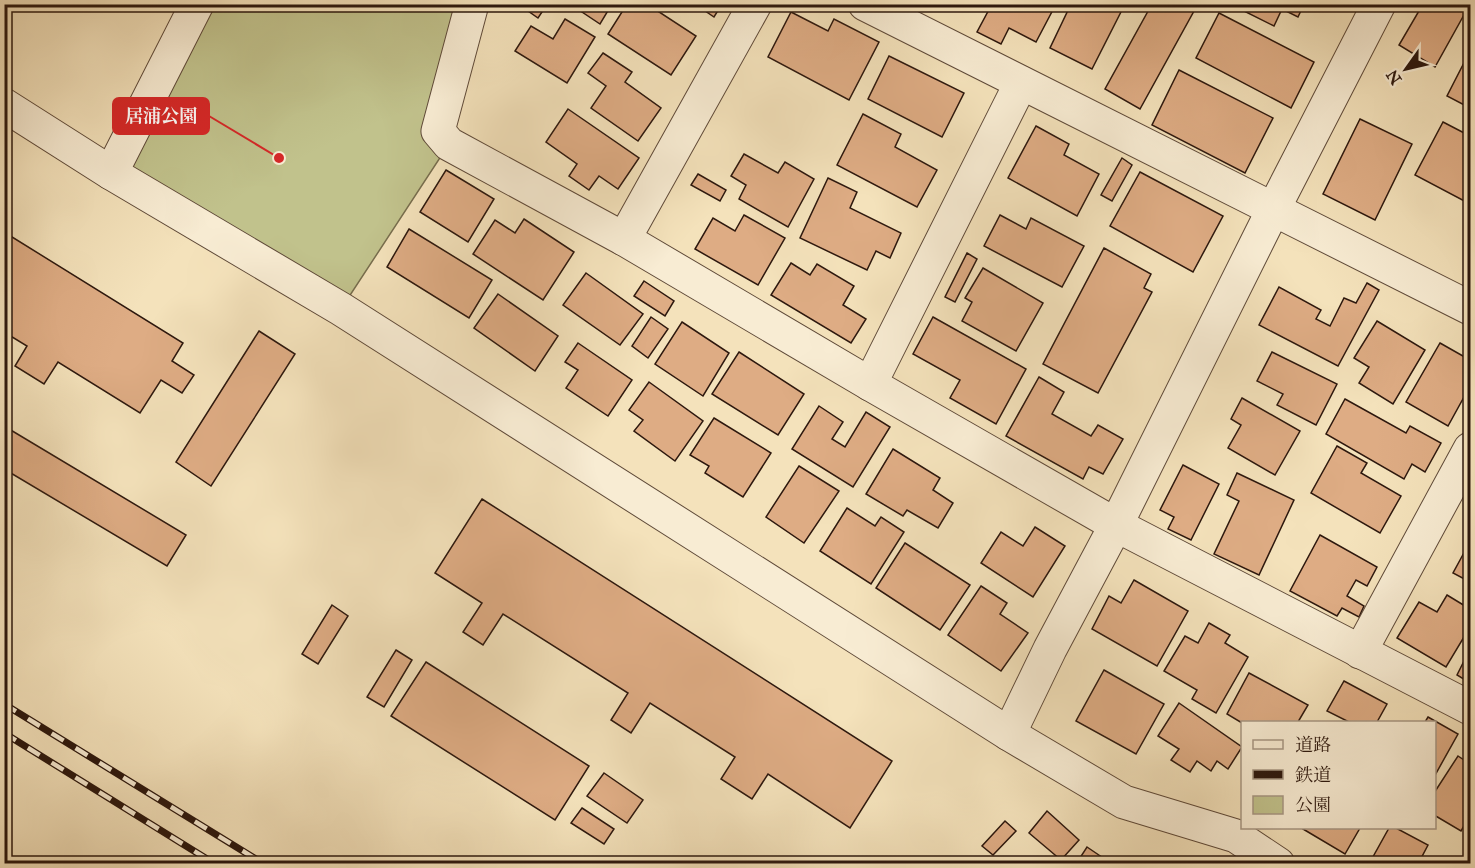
<svg xmlns="http://www.w3.org/2000/svg" width="1475" height="868" font-family="'IM FELL Great Primer','Noto Serif JP',serif">
<rect width="100%" height="100%" fill="#f4e2bb"/>
<filter id="stains"><feTurbulence type="fractalNoise" baseFrequency=".00333" numOctaves="4"/><feColorMatrix values="0 0 0 0 .2 0 0 0 0 .09 0 0 0 0 .02 0 0 0 .5 -.17"/></filter>
<radialGradient id="worn" r=".72"><stop offset=".6" stop-color="#630" stop-opacity="0"/><stop offset="1" stop-color="#630" stop-opacity=".3"/></radialGradient>
<polygon fill="#c1c28c" stroke="#776d4d" stroke-width="1.5" points="198,5 472,5 449,144 341,309 111,173"/>
<g fill="#deac84" stroke="#2d180e" stroke-width="1.5">
<polygon points="518,4 544,4 546,6 538,18"/>
<polygon points="570,4 612,4 600,24"/>
<polygon points="627,4 647,4 696,36 671,75 608,34"/>
<polygon points="695,4 722,4 714,17"/>
<polygon points="992,4 1056,4 1036,42 1009,28 1001,44 977,32"/>
<polygon points="1071,4 1125,4 1092,69 1050,48"/>
<polygon points="1152,4 1160,4 1167,8 1169,4 1182,4 1194,11 1140,109 1105,89"/>
<polygon points="1230,4 1304,4 1298,17 1282,9 1274,26"/>
<polygon points="1423,4 1470,4 1435,67 1399,45"/>
<polygon points="791,12 828,31 834,19 879,42 849,100 768,57"/>
<polygon points="1219,13 1314,62 1291,108 1196,58"/>
<polygon points="565,19 595,37 567,83 515,51 531,26 553,39"/>
<polygon points="1470,51 1470,108 1447,96"/>
<polygon points="603,53 632,72 625,82 661,108 638,141 591,108 606,86 588,73"/>
<polygon points="889,56 964,93 942,137 868,99"/>
<polygon points="1179,70 1273,118 1245,173 1152,125"/>
<polygon points="568,109 639,158 618,189 599,176 589,190 569,176 577,164 546,142"/>
<polygon points="863,114 901,134 895,147 937,170 917,207 837,165"/>
<polygon points="1360,119 1412,144 1375,220 1323,194"/>
<polygon points="1443,122 1470,136 1470,204 1415,175"/>
<polygon points="1036,126 1069,144 1064,155 1099,174 1077,216 1008,178"/>
<polygon points="744,154 778,173 785,162 814,179 788,227 739,199 746,185 731,176"/>
<polygon points="1122,158 1132,165 1112,201 1101,195"/>
<polygon points="446,170 494,199 468,242 420,212"/>
<polygon points="1140,172 1223,216 1193,272 1110,226"/>
<polygon points="698,174 726,190 720,201 691,185"/>
<polygon points="828,178 857,192 850,208 901,233 890,258 876,251 867,270 800,238"/>
<polygon points="744,215 785,238 758,285 695,249 713,218 735,231"/>
<polygon points="1000,215 1026,229 1031,218 1084,246 1062,287 984,246"/>
<polygon points="524,219 574,252 543,300 473,254 495,220 515,233"/>
<polygon points="409,229 492,280 469,318 387,267"/>
<polygon points="4,232 183,343 172,361 194,375 182,393 161,380 140,413 58,362 44,384 15,366 27,346 4,332"/>
<polygon points="1104,248 1151,274 1144,288 1152,292 1098,393 1043,364"/>
<polygon points="967,253 977,259 955,302 945,297"/>
<polygon points="791,263 810,275 817,264 854,286 843,305 866,319 851,343 771,295"/>
<polygon points="983,268 1043,303 1016,351 962,321 972,302 965,298"/>
<polygon points="586,273 643,314 620,345 563,305"/>
<polygon points="644,281 674,301 665,316 634,296"/>
<polygon points="1367,283 1379,290 1338,366 1259,325 1279,287 1321,310 1316,319 1330,326 1344,298 1356,303"/>
<polygon points="498,294 558,336 535,371 474,328"/>
<polygon points="651,317 668,329 648,358 632,346"/>
<polygon points="933,317 1026,369 996,424 950,398 960,380 913,354"/>
<polygon points="1377,321 1425,350 1393,404 1359,383 1369,367 1354,358"/>
<polygon points="682,322 729,353 703,396 655,364"/>
<polygon points="259,331 295,354 211,486 176,462"/>
<polygon points="578,343 632,380 608,416 566,388 578,370 565,362"/>
<polygon points="1440,343 1470,360 1470,386 1448,426 1406,402"/>
<polygon points="739,352 804,394 778,435 712,394"/>
<polygon points="1272,352 1337,384 1316,425 1277,405 1283,394 1257,381"/>
<polygon points="1039,377 1064,392 1052,414 1091,436 1098,425 1123,439 1103,474 1089,467 1083,479 1006,436"/>
<polygon points="649,382 703,421 675,461 634,431 643,420 629,410"/>
<polygon points="1242,398 1300,431 1275,475 1228,448 1241,425 1231,419"/>
<polygon points="1345,399 1406,433 1410,426 1441,443 1425,472 1412,464 1404,479 1326,434"/>
<polygon points="819,406 843,422 832,439 845,447 866,412 890,427 853,487 792,449"/>
<polygon points="714,418 771,453 743,497 705,473 709,466 690,455"/>
<polygon points="4,426 186,535 167,566 4,469"/>
<polygon points="1337,446 1367,463 1361,473 1401,496 1380,533 1311,493"/>
<polygon points="893,449 940,478 933,490 953,503 938,528 907,510 903,516 866,494"/>
<polygon points="1183,465 1219,484 1191,540 1168,529 1174,517 1160,510"/>
<polygon points="799,466 839,491 804,543 766,517"/>
<polygon points="1237,473 1294,500 1259,575 1214,554 1239,501 1227,495"/>
<polygon points="482,499 892,761 850,828 768,774 752,799 721,779 735,757 650,703 631,733 611,720 628,693 503,614 483,645 463,632 482,603 435,573"/>
<polygon points="847,508 875,526 881,517 904,532 871,584 820,551"/>
<polygon points="1035,527 1065,546 1033,597 981,563 1001,532 1023,546"/>
<polygon points="1320,535 1377,567 1367,586 1356,580 1347,596 1364,606 1359,617 1342,608 1337,616 1290,591"/>
<polygon points="905,543 970,585 940,630 876,588"/>
<polygon points="1466,549 1470,552 1470,582 1453,573"/>
<polygon points="1134,580 1188,611 1157,666 1092,629 1109,596 1121,603"/>
<polygon points="981,586 1007,603 1000,614 1028,633 1001,671 948,635"/>
<polygon points="1447,595 1470,609 1470,627 1446,667 1397,638 1419,602 1437,612"/>
<polygon points="332,605 348,616 318,664 302,654"/>
<polygon points="1209,623 1230,635 1225,643 1248,657 1216,713 1192,699 1197,690 1164,671 1185,636 1198,643"/>
<polygon points="1470,649 1470,683 1457,675"/>
<polygon points="396,650 412,660 384,707 367,697"/>
<polygon points="426,662 589,766 555,820 391,716"/>
<polygon points="1104,670 1164,704 1136,754 1076,721"/>
<polygon points="1249,673 1308,705 1298,722 1242,723 1227,714"/>
<polygon points="1344,681 1387,704 1377,722 1349,722 1327,711"/>
<polygon points="1179,703 1242,747 1228,769 1217,761 1211,771 1197,761 1190,772 1171,760 1179,749 1158,736"/>
<polygon points="1428,717 1458,734 1434,777 1434,722 1425,722"/>
<polygon points="1458,756 1470,764 1470,816 1461,831 1434,815 1434,793"/>
<polygon points="604,773 643,800 627,823 587,796"/>
<polygon points="582,808 614,829 604,844 571,823"/>
<polygon points="1047,811 1079,840 1061,860 1029,833"/>
<polygon points="1005,821 1016,831 993,855 982,846"/>
<polygon points="1304,828 1360,828 1345,854 1303,829"/>
<polygon points="1389,828 1396,828 1428,845 1418,864 1369,864"/>
<polygon points="1087,847 1112,864 1076,864"/>
</g>
<g fill="none" stroke-linecap="round" stroke-linejoin="round">
<g stroke="#5f4a39" stroke-width="35">
<g id="minor">
<polyline points="472,4 438,131 449,144 624,239 870,384 1116,525 1470,708"/>
<polyline points="865,4 1470,308"/>
<polyline points="4,105 111,173 341,309 1009,734 1124,802 1236,836 1278,864"/>
<polyline points="111,173 197,4"/>
<polyline points="624,239 755,4"/>
<polyline points="870,384 1021,83"/>
<polyline points="1360,652 1470,449"/>
<polyline points="1009,734 1050,649 1116,525 1273,210 1379,4"/>
</g>
</g>
<use href="#minor" stroke="#f8ecd3" stroke-width="33"/>
<g stroke="#2d180e" stroke-width="7">
<g id="rail">
<polyline points="4,704 264,864"/>
<polyline points="4,733 215,864"/>
</g>
</g>
<use href="#rail" stroke="#f8ecd3" stroke-width="4.5" stroke-dasharray="14" stroke-linecap="butt"/>
</g>
<path fill="none" stroke="#d62828" stroke-width="2" d="M279 158L209 116"/>
<circle fill="#d62828" stroke="#f8ecd3" stroke-width="2" cx="279" cy="158" r="6"/>
<rect fill="#d62828" stroke="#d62828" stroke-width="2" x="113" y="98" width="96" height="36" rx="6"/>
<g font-size="18" text-anchor="middle" font-weight="bold" fill="#fff">
<text x="161" y="122">居浦公園</text>
</g>
<rect width="1475" height="868" fill="none" stroke="#f4e2bb" stroke-width="24"/>
<rect x="6" y="6" width="1463" height="856" fill="none" stroke="#2d180e" stroke-width="3"/>
<rect x="12" y="12" width="1451" height="844" fill="none" stroke="#2d180e" stroke-width="1.5"/>
<rect x="1241" y="721" width="195" height="108" fill="#f8ecd3" stroke="#a79784" stroke-width="1.5"/>
<rect x="1253" y="740" width="30" height="9" fill="#f8ecd3" stroke="#a79784" stroke-width="1.5"/>
<text x="1295" y="751" font-size="18" fill="#2d180e">道路</text>
<rect x="1253" y="770" width="30" height="9" fill="#2d180e" stroke="#a79784" stroke-width="1.5"/>
<text x="1295" y="781" font-size="18" fill="#2d180e">鉄道</text>
<rect x="1253" y="796" width="30" height="18" fill="#c1c28c" stroke="#a79784" stroke-width="1.5"/>
<text x="1295" y="811" font-size="18" fill="#2d180e">公園</text>
<g transform="translate(1406 69) rotate(236)" stroke="#f8ecd3" stroke-width="4.5" paint-order="stroke">
<path d="M0-4.5L10 22L0 15L-10 22Z" fill="#2d180e"/>
<text y="-9" font-size="16" font-weight="bold" text-anchor="middle" fill="#2d180e">N</text>
</g>
<rect width="100%" height="100%" filter="url(#stains)"/>
<rect width="100%" height="100%" fill="url(#worn)"/>
</svg>
